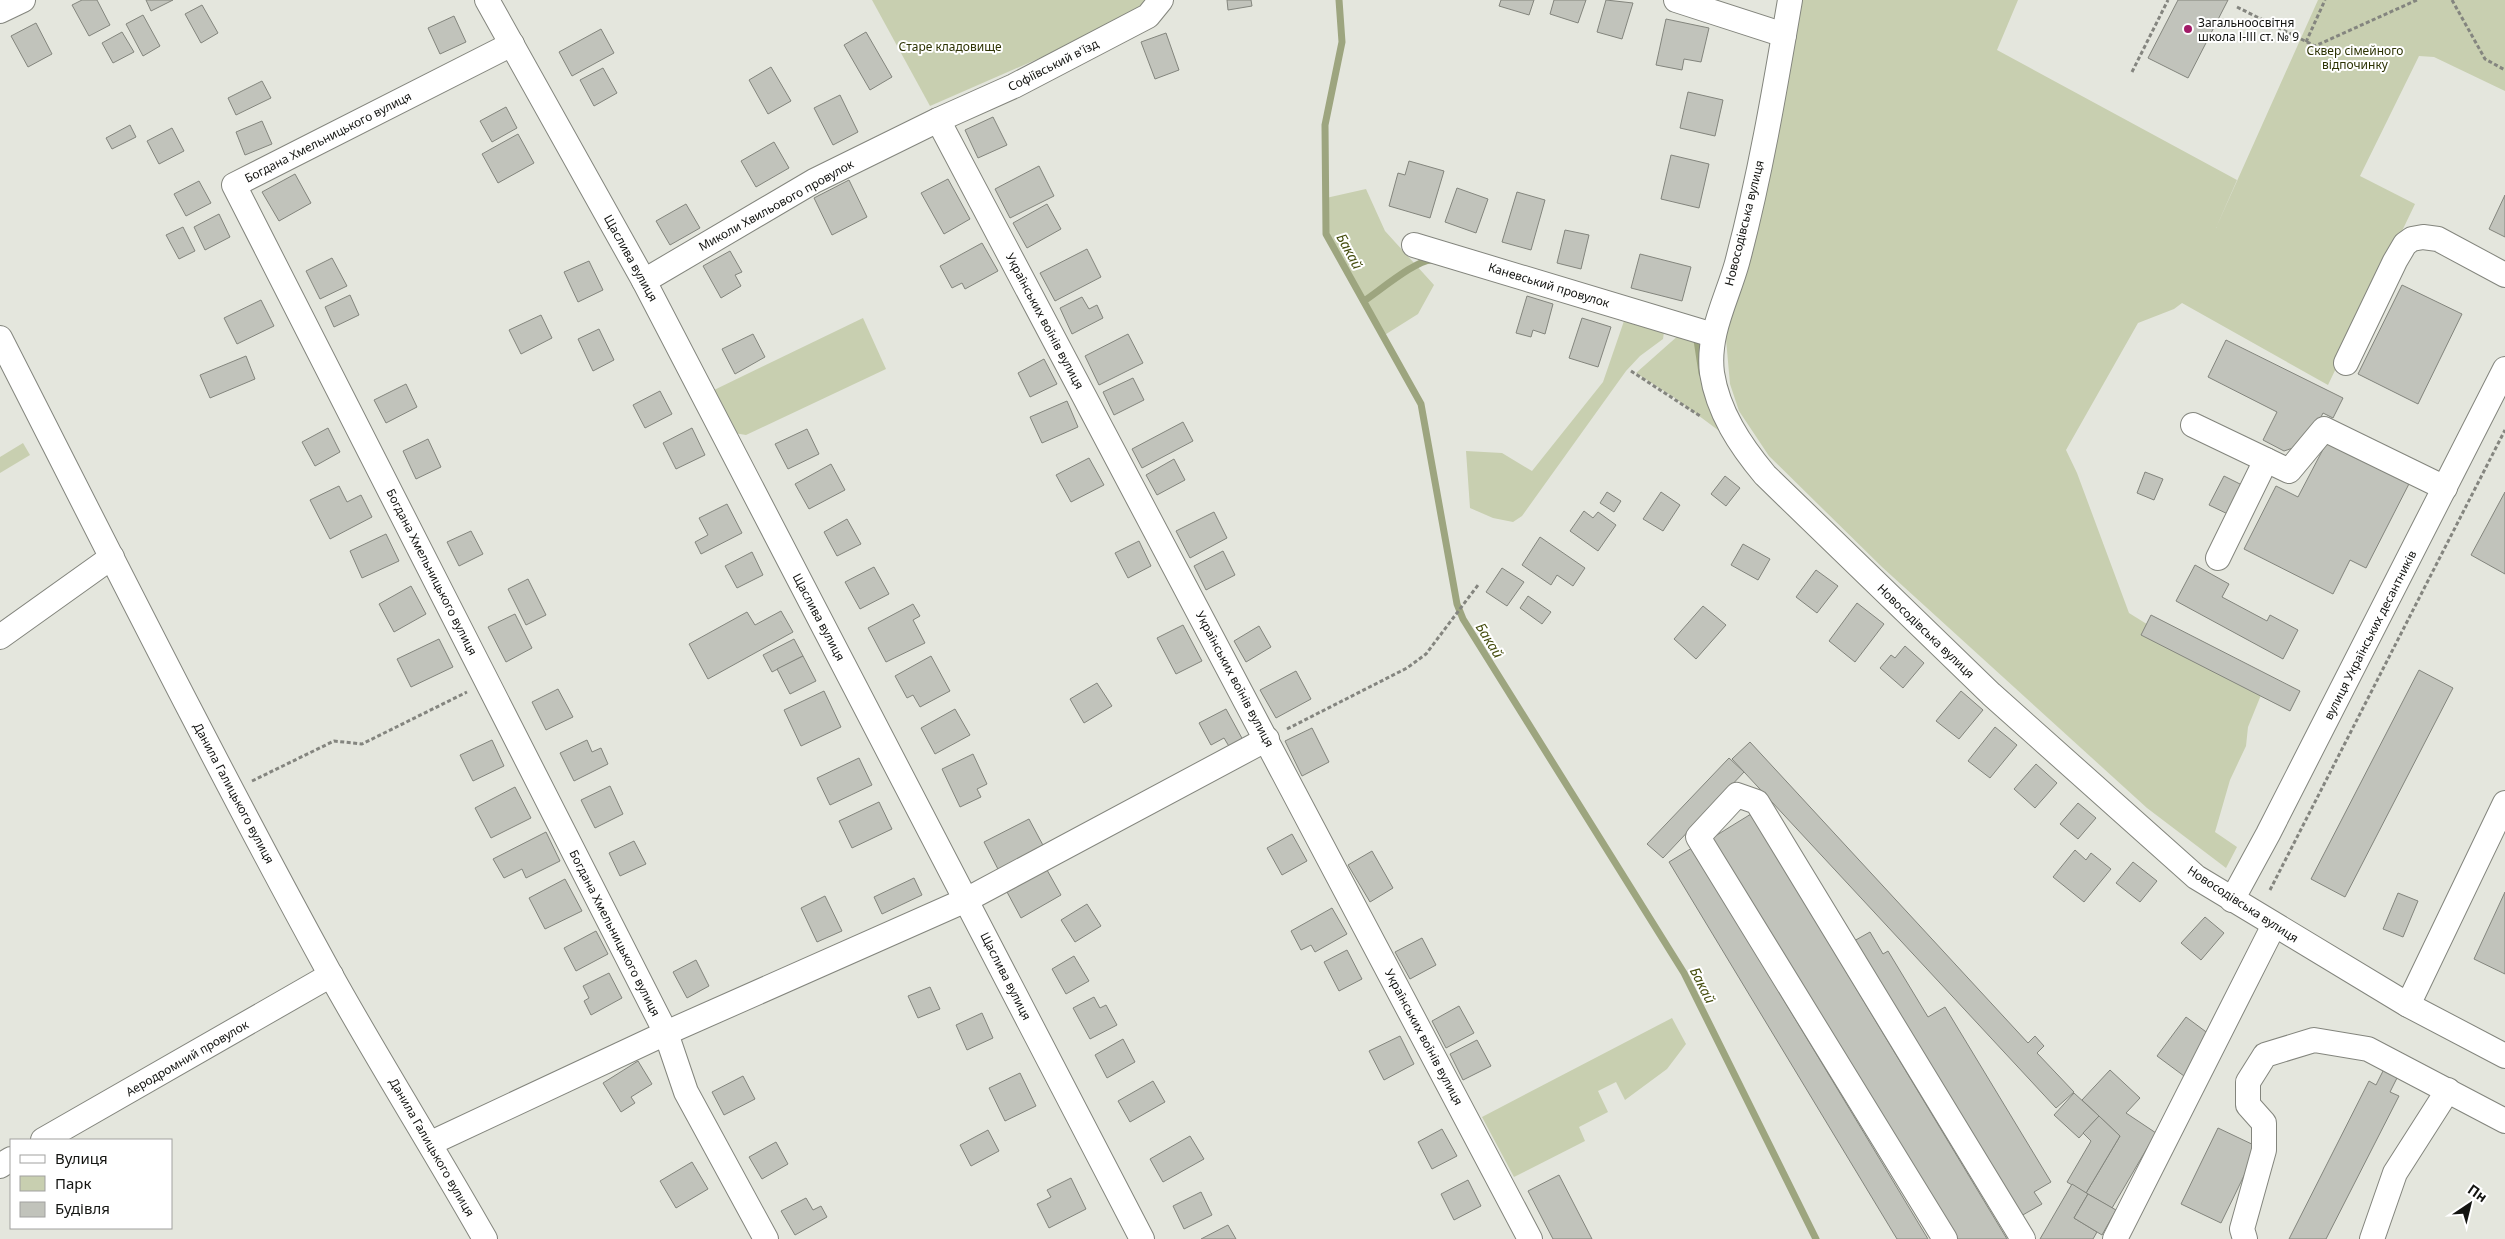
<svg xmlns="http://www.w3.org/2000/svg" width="2505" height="1239" font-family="'Noto Sans',sans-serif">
<rect width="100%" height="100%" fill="#e4e6dd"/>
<g fill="#c8cfb0">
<polygon points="872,0 1152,0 1127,20 930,106"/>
<polygon points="1801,0 2018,0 1997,50 2237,180 2216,228 2318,0 2505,0 2505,91 2434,57 2419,56 2360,176 2415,204 2328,385 2182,303 2174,309 2138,323 2066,450 2077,473 2129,613 2261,695 2248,727 2246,746 2230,780 2215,832 2237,847 2226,868 2147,808 1882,567 1769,456 1739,411 1730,384 1725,328"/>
<polygon points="1366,189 1385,231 1434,285 1418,314 1383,336 1326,234 1326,198"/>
<polygon points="863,318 886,369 746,435 734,433 712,391"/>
<polygon points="1624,321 1664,332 1663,339 1640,356 1626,371 1522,516 1513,522 1493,518 1470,508 1466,451 1502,453 1532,471 1603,382"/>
<path d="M1680,334L1697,340C1700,373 1710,402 1722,433L1675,398L1636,373Z"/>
<polygon points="23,443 30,455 0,473 0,457"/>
<polygon points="1672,1018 1686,1044 1667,1069 1625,1100 1616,1082 1598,1091 1608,1112 1579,1127 1585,1141 1514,1177 1482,1117"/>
</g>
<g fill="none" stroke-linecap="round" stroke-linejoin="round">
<g stroke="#9da57f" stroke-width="7">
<polyline points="1339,0 1342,42 1325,125 1326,234 1421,404 1457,604 1463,619 1684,973 1816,1239"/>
<path d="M1364,301C1378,292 1418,258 1433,260"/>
<polyline points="1692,338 1697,340 1702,373"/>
</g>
</g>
<g fill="#c1c3bb" stroke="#83857d">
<polygon points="82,0 97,0 110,25 89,36 72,5"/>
<polygon points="146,0 173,0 151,11"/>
<polygon points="1227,0 1251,0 1252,6 1228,10"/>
<polygon points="1501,0 1534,0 1529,15 1499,6"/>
<polygon points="1554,0 1586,0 1578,23 1550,14"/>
<polygon points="1606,0 1633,3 1622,39 1597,32"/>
<polygon points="2178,0 2228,0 2188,78 2148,58"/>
<polygon points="202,5 218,33 201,43 185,14"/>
<polygon points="143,15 160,46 143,56 126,24"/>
<polygon points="454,16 466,42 440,54 428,28"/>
<polygon points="1666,19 1709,28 1701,62 1684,59 1682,70 1656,65"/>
<polygon points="36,23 52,54 28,67 11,36"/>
<polygon points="601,29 614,53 572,76 559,52"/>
<polygon points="122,32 134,52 113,63 102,43"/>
<polygon points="866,32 892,77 870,90 844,45"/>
<polygon points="1166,33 1179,70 1155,79 1141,42"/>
<polygon points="771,67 791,101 768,114 749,80"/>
<polygon points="603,68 617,93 594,106 580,80"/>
<polygon points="262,81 271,98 236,115 228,98"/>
<polygon points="1688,92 1723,100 1715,136 1680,128"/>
<polygon points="840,95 858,132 833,145 814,108"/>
<polygon points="506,107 517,128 492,142 480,121"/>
<polygon points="993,117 1007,145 978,158 965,130"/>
<polygon points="262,121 272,144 245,155 236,132"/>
<polygon points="130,125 136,137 112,149 106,138"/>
<polygon points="172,128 184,151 159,164 147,141"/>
<polygon points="518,134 534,163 498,183 482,154"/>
<polygon points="774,142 789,168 756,187 741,161"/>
<polygon points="1671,155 1709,164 1699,208 1661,199"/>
<polygon points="1409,161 1444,171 1430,218 1389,206 1398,173 1405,175"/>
<polygon points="1039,166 1054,196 1010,218 995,189"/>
<polygon points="295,174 311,203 279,221 262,192"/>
<polygon points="948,179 970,219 944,234 921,193"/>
<polygon points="849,180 867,217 832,235 814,198"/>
<polygon points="199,181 211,203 186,216 174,194"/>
<polygon points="1457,188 1488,199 1476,233 1445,222"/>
<polygon points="1517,192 1545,200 1531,250 1502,242"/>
<polygon points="2505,195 2505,237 2489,229"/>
<polygon points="686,204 700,228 670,245 656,221"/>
<polygon points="1047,204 1061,229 1027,248 1013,223"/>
<polygon points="219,214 230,237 205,250 194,227"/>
<polygon points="183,227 195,251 179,259 166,235"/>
<polygon points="1565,230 1589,235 1581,269 1557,263"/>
<polygon points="982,243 998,271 965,289 962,283 952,288 940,266"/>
<polygon points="1087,249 1101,277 1055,301 1040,273"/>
<polygon points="730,251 742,272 735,275 741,286 721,298 703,266"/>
<polygon points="1640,254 1691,267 1682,301 1631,288"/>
<polygon points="332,258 347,286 320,299 306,271"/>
<polygon points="589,261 603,290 578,302 564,272"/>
<polygon points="2402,285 2462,314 2418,404 2358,374"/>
<polygon points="350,295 359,315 334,327 325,307"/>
<polygon points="1527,296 1553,304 1545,334 1533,330 1531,337 1516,333"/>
<polygon points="1082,297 1089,309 1097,305 1103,318 1072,334 1060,308"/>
<polygon points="261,300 274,326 237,344 224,318"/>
<polygon points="541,315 552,338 521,354 509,330"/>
<polygon points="1582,318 1611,327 1598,367 1569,358"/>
<polygon points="599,329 614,360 593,371 578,339"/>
<polygon points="753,334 765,357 735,374 722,349"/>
<polygon points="1128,334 1143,363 1099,385 1085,356"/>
<polygon points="2226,340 2343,398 2333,418 2323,413 2308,443 2284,451 2263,440 2277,412 2208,377"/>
<polygon points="246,356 255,379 210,398 200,375"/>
<polygon points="1044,359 1057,384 1030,397 1018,373"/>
<polygon points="1133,378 1144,400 1114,415 1103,392"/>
<polygon points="406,384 417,407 386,423 374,400"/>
<polygon points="660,391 672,414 645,428 633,405"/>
<polygon points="1067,401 1078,427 1042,443 1030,417"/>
<polygon points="1183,422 1193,441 1142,468 1132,449"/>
<polygon points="328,428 340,452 315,466 302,442"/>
<polygon points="692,428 705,455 676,469 663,443"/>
<polygon points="807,429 819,454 788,469 775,444"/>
<polygon points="2330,436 2412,478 2366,568 2350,560 2333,594 2244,549 2276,486 2298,497"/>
<polygon points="428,439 441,467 416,479 403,451"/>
<polygon points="1089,458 1104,485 1071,502 1056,475"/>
<polygon points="1174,459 1185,480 1157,495 1146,475"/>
<polygon points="831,464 845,490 809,509 795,484"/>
<polygon points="2145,472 2163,479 2154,500 2137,493"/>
<polygon points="1725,476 1740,488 1726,506 1711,494"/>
<polygon points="2224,476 2246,487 2232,516 2209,505"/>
<polygon points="339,486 347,502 361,495 372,517 330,539 310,500"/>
<polygon points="1607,492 1621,501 1614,512 1600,503"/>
<polygon points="1661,492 1680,505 1663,531 1643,519"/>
<polygon points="2505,492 2505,574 2471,555"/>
<polygon points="727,504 742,533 701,554 695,542 708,535 699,518"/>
<polygon points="1584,511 1593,518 1598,512 1616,525 1598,551 1570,531"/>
<polygon points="1214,512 1227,538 1190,558 1176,531"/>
<polygon points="847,519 861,544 837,556 824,532"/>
<polygon points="471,531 483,554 459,566 447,542"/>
<polygon points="386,534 399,561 362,578 350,551"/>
<polygon points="1540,537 1585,568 1573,586 1557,575 1551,585 1522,565"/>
<polygon points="1139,541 1151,566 1128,578 1115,553"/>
<polygon points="1743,544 1770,559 1758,580 1731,565"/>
<polygon points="1223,551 1235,575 1206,590 1194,566"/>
<polygon points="752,552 763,575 737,588 725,566"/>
<polygon points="2195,565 2229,584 2222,597 2267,621 2270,615 2298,630 2283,659 2176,601"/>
<polygon points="874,567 889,594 860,609 845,582"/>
<polygon points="1502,568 1524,582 1507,606 1486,592"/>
<polygon points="1816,570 1838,586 1817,613 1796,597"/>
<polygon points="528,579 546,615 526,625 508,589"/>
<polygon points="411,586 426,614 394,632 379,604"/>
<polygon points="1528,596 1551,612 1542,624 1520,608"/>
<polygon points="1857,603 1884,624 1855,662 1829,641"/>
<polygon points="913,604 920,616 913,620 925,643 886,662 868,628"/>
<polygon points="1703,606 1726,625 1696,659 1674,639"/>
<polygon points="781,611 793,632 708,679 689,644 747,612 755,625"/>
<polygon points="515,614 532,648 506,662 488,627"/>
<polygon points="2151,615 2300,691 2290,711 2141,635"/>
<polygon points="1183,625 1202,661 1176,674 1157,638"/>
<polygon points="1259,626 1271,647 1246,662 1234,641"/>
<polygon points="439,639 453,667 411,687 397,659"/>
<polygon points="794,639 803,656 772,672 763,655"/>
<polygon points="1905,646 1924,663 1903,688 1880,668 1891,655 1895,658"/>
<polygon points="803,656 816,681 790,694 777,669"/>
<polygon points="931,656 950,691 920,707 913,695 907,698 895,676"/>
<polygon points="2419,670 2453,688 2345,897 2311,879"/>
<polygon points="1296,671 1311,699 1276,718 1260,690"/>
<polygon points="1097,683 1112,706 1084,723 1070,699"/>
<polygon points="558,689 573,717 546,730 532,702"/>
<polygon points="824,691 841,727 801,746 784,710"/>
<polygon points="1961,691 1983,710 1959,739 1936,721"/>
<polygon points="955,709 970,735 935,754 921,728"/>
<polygon points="1226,709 1243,740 1230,748 1224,738 1211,745 1199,723"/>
<polygon points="1995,727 2017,745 1990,778 1968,761"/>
<polygon points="1312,728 1329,762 1302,776 1285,741"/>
<polygon points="492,740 504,766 473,781 460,755"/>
<polygon points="587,740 592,752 601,748 608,764 574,781 560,753"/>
<polygon points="1750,742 2028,1043 2035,1036 2044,1046 2037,1053 2074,1092 2056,1108 1732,759"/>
<polygon points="973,754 987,784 977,789 981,797 960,807 942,769"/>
<polygon points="859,758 872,785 830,805 817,778"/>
<polygon points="1729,758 1744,772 1663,858 1647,844"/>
<polygon points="2036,764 2057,783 2035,808 2014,789"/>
<polygon points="610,786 623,814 595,828 581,800"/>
<polygon points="515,787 531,818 491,838 475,808"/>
<polygon points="879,802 892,829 852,848 839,821"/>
<polygon points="2078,803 2096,818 2078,839 2060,824"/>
<polygon points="1751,814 2007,1239 1953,1239 1712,838"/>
<polygon points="1029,819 1045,849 1000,873 984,842"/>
<polygon points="546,832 560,861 526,878 522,869 504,878 493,859"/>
<polygon points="1292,834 1307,861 1282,875 1267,848"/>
<polygon points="634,841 646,864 620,876 609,853"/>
<polygon points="1692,848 1928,1239 1897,1239 1669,862"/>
<polygon points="2075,850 2086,860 2091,853 2111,869 2084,902 2053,877"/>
<polygon points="1372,851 1393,888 1370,902 1348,865"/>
<polygon points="2133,862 2157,881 2140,902 2116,883"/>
<polygon points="1047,870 1061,895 1021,918 1007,892"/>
<polygon points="914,878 922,895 882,914 874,897"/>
<polygon points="565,879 582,911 545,929 529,898"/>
<polygon points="2505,892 2505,974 2474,959"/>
<polygon points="2398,893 2418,901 2403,937 2383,929"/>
<polygon points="825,896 842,931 817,942 801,908"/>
<polygon points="1087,904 1101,926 1075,942 1061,920"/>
<polygon points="1332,908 1347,934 1315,952 1311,945 1301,950 1291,931"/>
<polygon points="2205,917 2224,933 2201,960 2181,943"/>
<polygon points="596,931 608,954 576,971 564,948"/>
<polygon points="1870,932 1883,954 1888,951 1928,1017 1945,1007 2051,1182 2034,1192 2042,1204 2021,1216 1854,941"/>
<polygon points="1422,938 1436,965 1410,979 1395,952"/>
<polygon points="1347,950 1362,979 1339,991 1324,962"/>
<polygon points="1074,956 1089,981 1066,994 1052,969"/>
<polygon points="696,960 709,986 687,998 673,972"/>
<polygon points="609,973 622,998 591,1015 584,1001 589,998 583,986"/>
<polygon points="930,987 940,1009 918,1018 908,996"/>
<polygon points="1094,997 1100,1008 1106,1005 1117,1025 1090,1039 1073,1008"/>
<polygon points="1459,1006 1474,1033 1446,1048 1432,1021"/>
<polygon points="982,1013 993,1038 967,1050 956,1025"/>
<polygon points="2186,1017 2213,1037 2184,1076 2157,1056"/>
<polygon points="1400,1036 1414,1064 1384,1080 1369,1051"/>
<polygon points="1123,1039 1135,1062 1107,1078 1095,1055"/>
<polygon points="1477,1040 1491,1066 1463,1080 1450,1054"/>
<polygon points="638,1061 652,1084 631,1097 635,1103 621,1112 603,1083"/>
<polygon points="2385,1067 2399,1074 2390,1092 2399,1096 2326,1239 2289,1239 2369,1081 2376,1085"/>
<polygon points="2110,1070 2140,1098 2126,1113 2156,1133 2112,1208 2086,1193 2120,1136 2082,1100"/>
<polygon points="1020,1073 1036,1106 1005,1121 989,1088"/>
<polygon points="743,1076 755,1099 724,1115 712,1092"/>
<polygon points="1153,1081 1165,1102 1130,1122 1118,1101"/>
<polygon points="2074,1093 2099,1116 2079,1138 2054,1115"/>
<polygon points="2099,1116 2120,1136 2086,1193 2067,1182 2091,1141 2083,1133"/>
<polygon points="2218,1128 2258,1147 2221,1223 2181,1204"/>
<polygon points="1442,1129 1457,1156 1432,1169 1418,1142"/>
<polygon points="988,1130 999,1151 971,1166 960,1145"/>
<polygon points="1190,1136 1204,1159 1163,1182 1150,1159"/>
<polygon points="776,1142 788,1164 762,1179 749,1157"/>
<polygon points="692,1162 708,1189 676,1208 660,1181"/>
<polygon points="1559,1175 1592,1239 1553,1239 1528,1191"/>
<polygon points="1071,1178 1086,1209 1049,1228 1037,1204 1051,1197 1047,1190"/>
<polygon points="1468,1180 1481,1206 1454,1220 1441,1194"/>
<polygon points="2072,1184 2088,1194 2074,1218 2097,1232 2093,1239 2040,1239"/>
<polygon points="1201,1192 1212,1215 1184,1229 1173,1206"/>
<polygon points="2088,1194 2116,1210 2102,1235 2074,1218"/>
<polygon points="806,1198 813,1210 821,1206 827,1217 795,1235 781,1211"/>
<polygon points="1228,1225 1236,1239 1201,1239"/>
</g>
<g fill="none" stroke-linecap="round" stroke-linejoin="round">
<g stroke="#83857d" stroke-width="26">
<g id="minor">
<polyline points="487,0 644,281 1142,1239"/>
<polyline points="1676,0 1784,35"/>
<path d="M1790,0C1775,88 1760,177 1737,263C1727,299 1707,334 1712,373C1718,412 1740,445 1765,475L1991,694L2196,877L2408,1005L2505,1056"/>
<polyline points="0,11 23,0"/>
<polyline points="512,44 234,185 666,1033 686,1092 766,1239"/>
<polyline points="938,120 1530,1239"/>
<polyline points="1414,245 1713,335"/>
<polyline points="644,281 814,181 938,120 1014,86 1148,16 1161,0"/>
<path d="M0,338C108,550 215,764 329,972C379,1062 434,1149 485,1239"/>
<polyline points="2346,363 2395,261 2405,244 2412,239 2423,237 2438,239 2505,275"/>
<polyline points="2193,425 2289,471 2324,429 2445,488"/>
<polyline points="2218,558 2266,460"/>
<polyline points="0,637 112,557"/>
<polyline points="2232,900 2268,834 2505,369"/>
<polyline points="2408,1005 2505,803"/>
<polyline points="43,1140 331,975"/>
<polyline points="431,1143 666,1033 966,900 1267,739"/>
<polyline points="0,1166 11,1159"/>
<polyline points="1945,1239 1698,837 1737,795 1757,802 2023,1239"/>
<polyline points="2115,1239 2274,925"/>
<polyline points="2245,1239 2242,1229 2264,1150 2264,1123 2248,1105 2248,1082 2265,1055 2314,1040 2368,1049 2505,1121"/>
<polyline points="2372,1239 2395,1173 2448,1090"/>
</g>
</g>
<g stroke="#84857f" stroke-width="3" stroke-dasharray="4 2.5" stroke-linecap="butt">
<polyline points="2452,0 2485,59 2505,70"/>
<polyline points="2237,7 2315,46 2417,0"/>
<polyline points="2306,42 2325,0"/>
<polyline points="2132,72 2168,0"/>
<polyline points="1631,371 1700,416"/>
<polyline points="1287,729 1407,668 1426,654 1478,585"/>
<polyline points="252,781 334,741 362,744 467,692"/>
<polyline points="2270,890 2505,430"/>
</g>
<use href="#minor" stroke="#fff" stroke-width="24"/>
</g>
<circle fill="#a21c68" stroke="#fff" stroke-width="2" cx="2188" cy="29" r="5"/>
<g text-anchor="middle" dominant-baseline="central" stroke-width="4" stroke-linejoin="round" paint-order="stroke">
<g font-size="12" fill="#131411" stroke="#fff" text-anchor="start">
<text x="2198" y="22">Загальноосвітня<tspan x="2198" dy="14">школа І-ІІІ ст. № 9</tspan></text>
</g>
<g font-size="12" fill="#2c3202" stroke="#fff">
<text x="950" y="46">Старе кладовище</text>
<text x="2355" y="50">Сквер сімейного<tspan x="2355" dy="14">відпочинку</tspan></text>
</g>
<g font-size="12" fill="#131411" stroke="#fff">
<text transform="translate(1053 65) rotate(-27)">Софіївський в'їзд</text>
<text transform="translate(328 137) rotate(-27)">Богдана Хмельницького вулиця</text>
<text transform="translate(776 205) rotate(-29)">Миколи Хвильового провулок</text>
<text transform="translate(1744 223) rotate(-76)">Новосодівська вулиця</text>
<text transform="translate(631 258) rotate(61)">Щаслива вулиця</text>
<text transform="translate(1549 285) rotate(17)">Каневський провулок</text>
<text transform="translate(1045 321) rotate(62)">Українських воїнів вулиця</text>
<text transform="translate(432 572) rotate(63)">Богдана Хмельницького вулиця</text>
<text transform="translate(819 617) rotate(62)">Щаслива вулиця</text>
<text transform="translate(1926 631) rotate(44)">Новосодівська вулиця</text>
<text transform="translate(2370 635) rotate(-63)">вулиця Українських десантників</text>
<text transform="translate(1235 679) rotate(62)">Українських воїнів вулиця</text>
<text transform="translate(234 793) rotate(62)">Данила Галицького вулиця</text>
<text transform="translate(2243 904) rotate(33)">Новосодівська вулиця</text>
<text transform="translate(615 933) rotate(63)">Богдана Хмельницького вулиця</text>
<text transform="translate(1006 976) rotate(63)">Щаслива вулиця</text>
<text transform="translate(1424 1037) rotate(62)">Українських воїнів вулиця</text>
<text transform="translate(187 1058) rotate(-30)">Аеродромний провулок</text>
<text transform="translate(432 1147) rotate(60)">Данила Галицького вулиця</text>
</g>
<g font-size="14" font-style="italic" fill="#444c0d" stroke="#fff">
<text transform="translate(1350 251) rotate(61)">Бакай</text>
<text transform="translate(1490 640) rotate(58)">Бакай</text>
<text transform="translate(1703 985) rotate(63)">Бакай</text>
</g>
</g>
<rect x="10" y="1139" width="162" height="90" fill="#ffffff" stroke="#a1a1a0"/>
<rect x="20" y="1155" width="25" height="8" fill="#ffffff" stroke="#a1a1a0"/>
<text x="55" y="1164" font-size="15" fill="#131411">Вулиця</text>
<rect x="20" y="1176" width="25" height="15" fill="#c8cfb0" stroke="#a1a1a0"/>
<text x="55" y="1189" font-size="15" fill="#131411">Парк</text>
<rect x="20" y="1202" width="25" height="15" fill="#c1c3bb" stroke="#a1a1a0"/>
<text x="55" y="1214" font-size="15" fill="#131411">Будівля</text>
<g transform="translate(2470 1204) rotate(35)" stroke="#ffffff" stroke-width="4" paint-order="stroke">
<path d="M0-4L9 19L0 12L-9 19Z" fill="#131411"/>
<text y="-8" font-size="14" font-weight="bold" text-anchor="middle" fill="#131411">Пн</text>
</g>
</svg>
